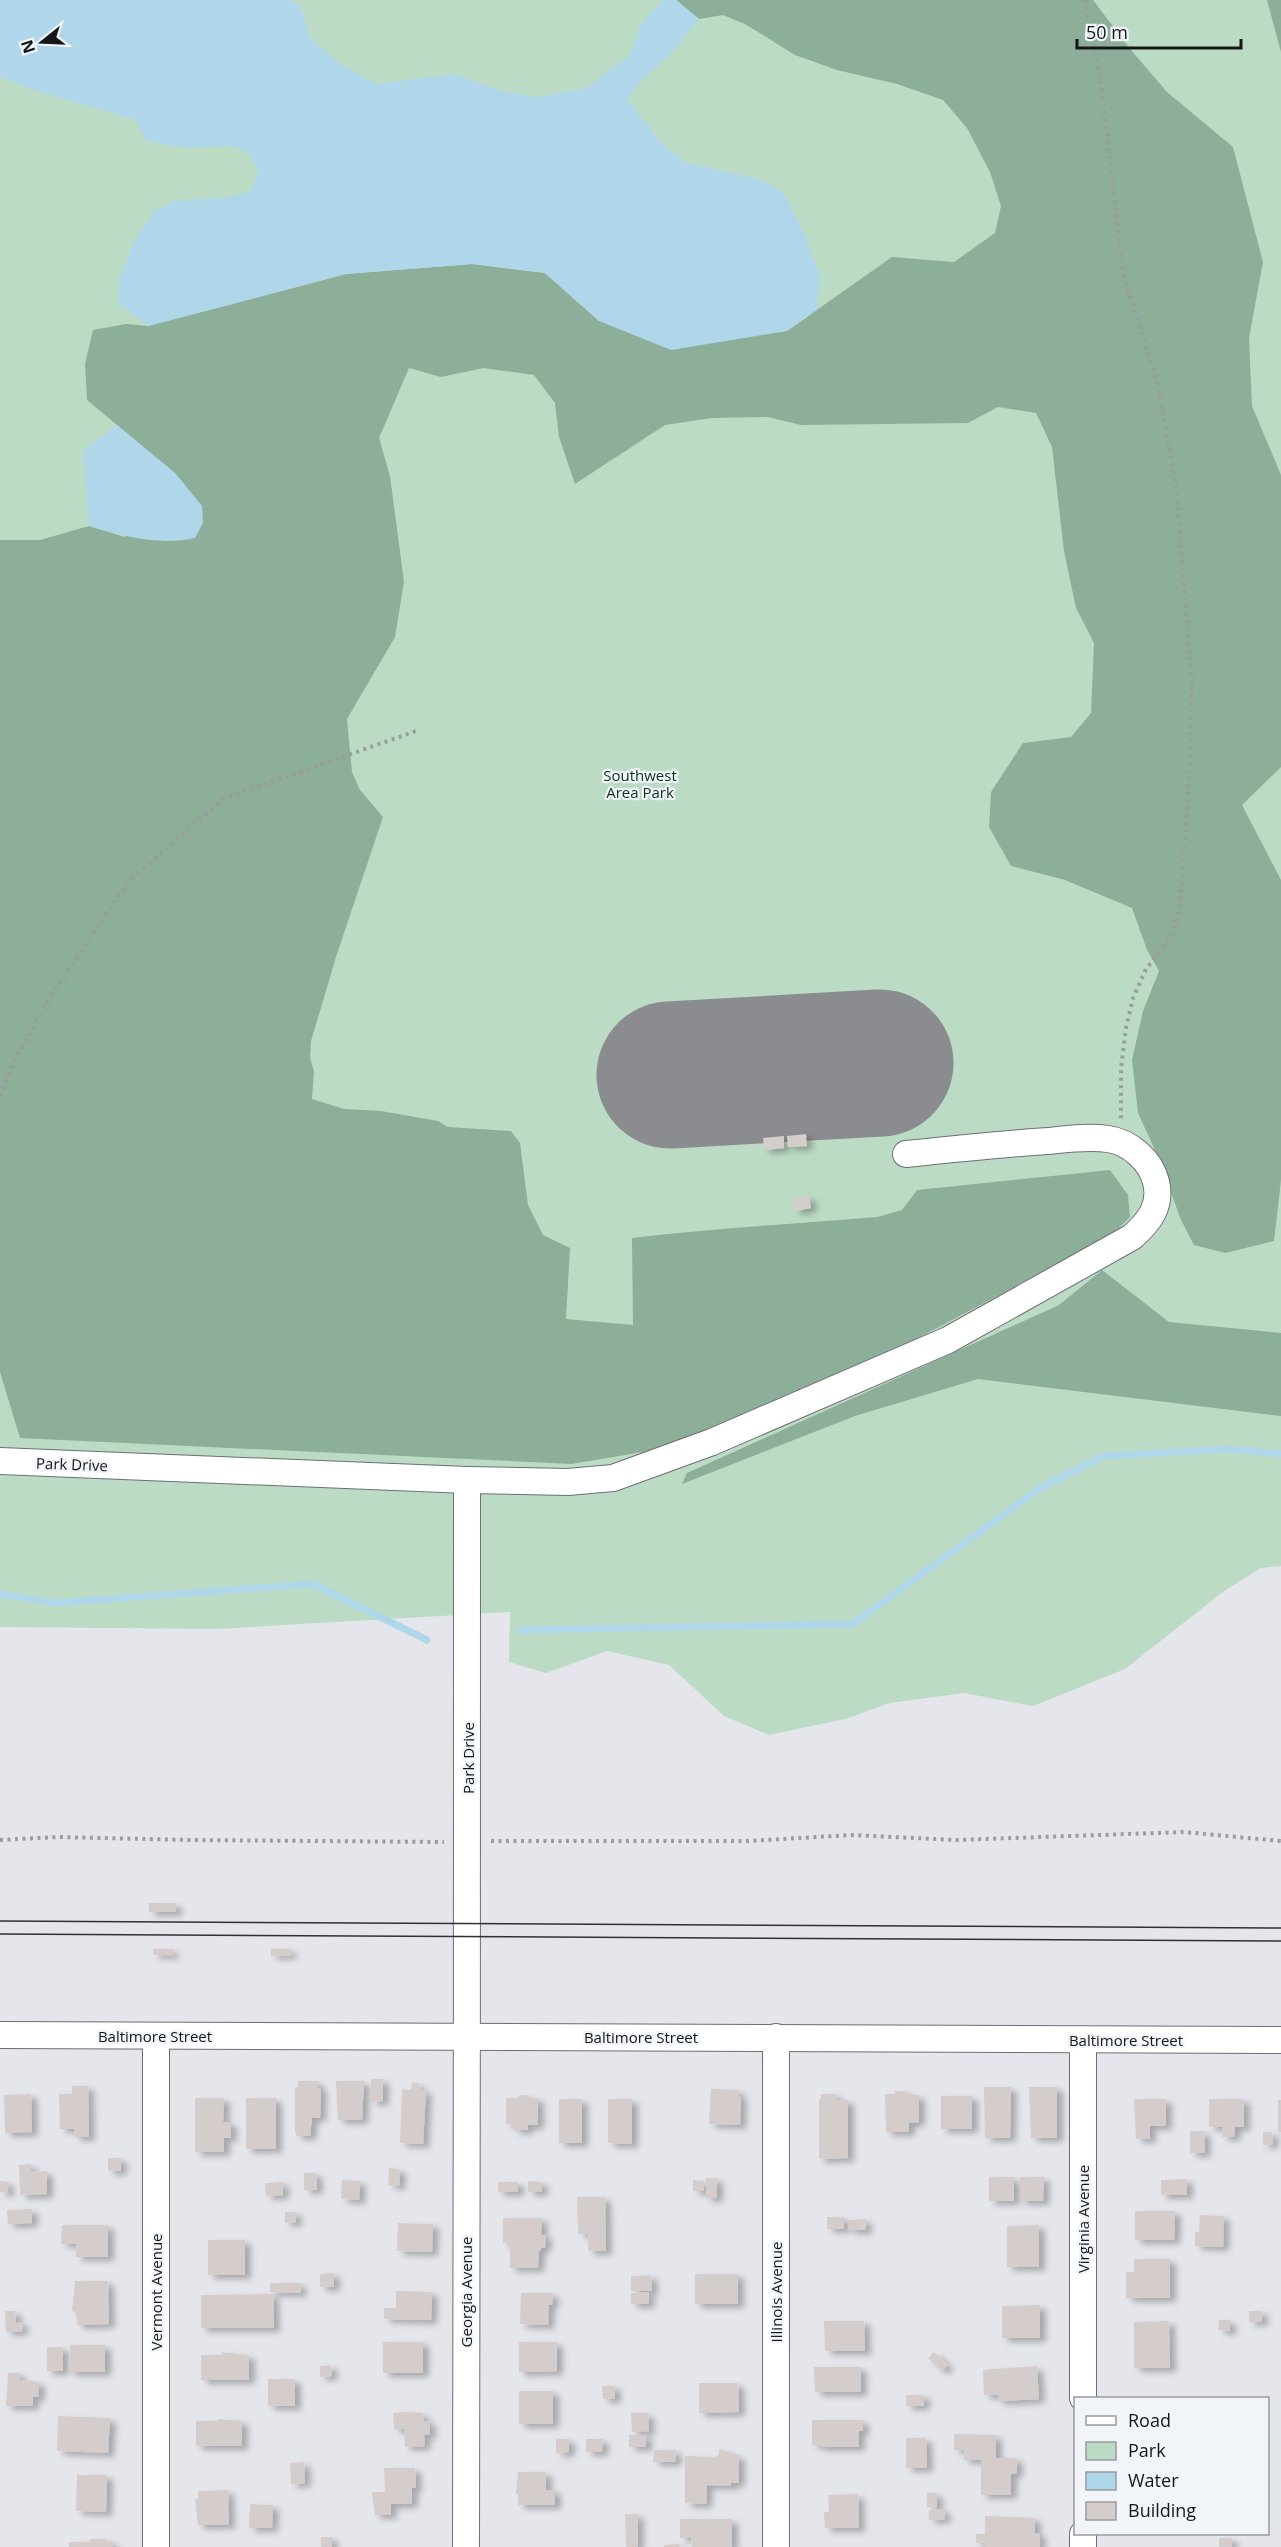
<svg xmlns="http://www.w3.org/2000/svg" width="1281" height="2547" font-family="'Open Sans',sans-serif">
<defs>
<filter id="shadow"><feDropShadow dx="6" dy="4" stdDeviation="3" flood-color="#0004"/></filter>
</defs>
<rect width="100%" height="100%" fill="#e4e6eb"/>
<polygon fill="#bcdbc5" points="0,0 1281,0 1281,1566 1261,1568 1224,1591 1125,1669 1033,1706 964,1693 890,1703 845,1719 769,1735 724,1716 669,1665 607,1651 546,1673 509,1662 510,1612 217,1629 0,1627"/>
<g fill="#8dae98">
<path d="M676,0H1093L1131,50L1167,92L1233,147L1263,262L1249,338L1252,406L1281,475V767L1242,805L1281,880V1180L1274,1241L1225,1253L1194,1245L1181,1220L1159,1159L1138,1113L1132,1060L1143,1011L1159,971L1147,950L1132,908L1065,880L1011,866L989,827L991,792L1023,743L1071,737L1091,713L1094,643L1076,608L1064,551L1052,447L1036,413L998,407L968,423L801,425L768,417L712,418L665,425L575,484L559,437L555,403L534,375L484,368L441,377L409,368L379,438L390,476L404,582L395,637L347,719L352,772L360,790L383,817L336,957L311,1041L310,1058L314,1071L312,1099L344,1109L381,1111L438,1121L448,1127L511,1131L520,1143L528,1205L543,1235L570,1248L566,1319L633,1325L632,1238C713,1228 796,1224 877,1217L902,1210L917,1190L1110,1170L1128,1195L1130,1217L1112,1235L907,1344L679,1446L571,1464L20,1438L0,1372V540H40L89,526L125,537L176,474L87,400L85,364L93,330L126,324L148,326L346,274L472,264L545,273L599,321L739,338L787,331L892,257L954,262L995,233L1001,206L990,172L967,128L943,100L897,84L837,70L795,55L745,24L723,15L699,19Z"/>
<polygon points="1267,0 1281,0 1281,52"/>
<polygon points="1102,1270 1169,1322 1281,1333 1281,1416 978,1379 855,1416 682,1484 687,1473 1059,1305"/>
</g>
<g fill="#b0d6ea">
<polygon points="0,0 284,0 299,3 311,39 341,65 376,84 455,74 503,92 539,97 586,88 629,56 642,22 663,0 676,0 699,19 670,55 644,77 627,99 659,140 684,162 762,180 784,193 806,237 820,276 817,310 787,331 671,350 599,321 545,273 472,264 346,274 148,326 118,303 119,278 137,236 155,210 174,201 228,197 250,191 258,175 252,156 235,146 183,148 145,140 136,120 36,91 0,77"/>
<path d="M117,425L176,474L202,506L203,523L195,538C160,546 123,536 89,526L83,451Z"/>
</g>
<g fill="none" stroke-linecap="round" stroke-linejoin="round">
<g stroke="#b0d6ea" stroke-width="7">
<polyline points="0,1594 55,1603 313,1584 427,1640"/>
<polyline points="521,1630 853,1624 1040,1488 1104,1456 1229,1449 1281,1454"/>
</g>
<polyline stroke="#8a8c90" stroke-width="147" points="670,1075 880,1063"/>
</g>
<g fill="#d4cdcc" filter="url(#shadow)">
<polygon points="806,1134 807,1146 788,1147 787,1136"/>
<polygon points="784,1136 784,1148 764,1150 763,1138"/>
<polygon points="809,1196 811,1208 795,1211 792,1199"/>
<rect x="149" y="1903" width="27" height="9"/>
<rect x="153" y="1949" width="20" height="6"/>
<polygon points="271,1949 291,1949 291,1955 271,1956"/>
<polygon points="371,2079 383,2079 383,2101 371,2102"/>
<polygon points="298,2081 318,2081 318,2088 321,2088 320,2118 312,2118 310,2136 297,2136 295,2131 295,2087 298,2087"/>
<polygon points="336,2081 364,2081 362,2120 338,2120"/>
<polygon points="412,2083 419,2083 418,2090 426,2090 423,2144 400,2143 402,2089 411,2090"/>
<polygon points="72,2086 88,2086 89,2137 74,2137 74,2129 60,2129 59,2094 72,2094"/>
<polygon points="984,2087 1011,2087 1010,2138 985,2138"/>
<polygon points="1029,2087 1057,2087 1057,2138 1031,2138"/>
<polygon points="711,2089 739,2090 738,2096 741,2096 740,2125 709,2124"/>
<polygon points="895,2091 906,2091 907,2095 919,2095 919,2122 909,2123 909,2132 886,2132 885,2094 895,2094"/>
<polygon points="31,2094 32,2132 5,2133 4,2095"/>
<polygon points="821,2094 836,2094 836,2100 848,2100 848,2158 819,2159 819,2099 821,2099"/>
<polygon points="519,2095 527,2095 527,2098 538,2098 538,2125 528,2125 528,2130 514,2130 513,2124 506,2124 506,2098 519,2098"/>
<rect x="941" y="2096" width="31" height="33"/>
<polygon points="195,2098 224,2098 223,2122 231,2122 231,2138 224,2138 224,2152 195,2152"/>
<rect x="246" y="2098" width="30" height="51"/>
<rect x="559" y="2099" width="23" height="44"/>
<polygon points="608,2099 632,2099 632,2144 608,2143"/>
<polygon points="1134,2099 1166,2099 1166,2126 1150,2126 1150,2139 1136,2139"/>
<polygon points="1209,2099 1244,2099 1244,2127 1235,2127 1234,2137 1222,2137 1222,2127 1209,2127"/>
<rect x="1278" y="2100" width="3" height="32"/>
<polygon points="1190,2131 1204,2131 1205,2153 1190,2153"/>
<polygon points="1263,2132 1272,2132 1273,2144 1263,2145"/>
<rect x="108" y="2158" width="13" height="13"/>
<polygon points="31,2164 31,2172 47,2171 47,2194 20,2195 19,2165"/>
<polygon points="389,2168 400,2169 399,2186 388,2185"/>
<polygon points="304,2173 316,2173 317,2190 304,2190"/>
<rect x="989" y="2177" width="25" height="24"/>
<polygon points="1020,2177 1044,2177 1043,2201 1020,2201"/>
<rect x="706" y="2178" width="11" height="20"/>
<polygon points="1187,2179 1187,2195 1161,2195 1161,2180"/>
<polygon points="342,2180 360,2181 359,2200 341,2199"/>
<polygon points="693,2180 704,2181 704,2191 693,2191"/>
<polygon points="0,2181 8,2182 8,2193 0,2192"/>
<polygon points="528,2181 542,2182 542,2192 528,2192"/>
<polygon points="283,2182 283,2195 266,2196 265,2183"/>
<rect x="498" y="2182" width="20" height="10"/>
<polygon points="577,2197 605,2197 606,2251 588,2251 588,2233 578,2234"/>
<polygon points="32,2209 32,2223 8,2224 7,2210"/>
<polygon points="1135,2211 1175,2211 1174,2240 1135,2240"/>
<polygon points="285,2212 296,2212 296,2222 285,2223"/>
<polygon points="1200,2215 1224,2216 1223,2247 1195,2246 1195,2232 1199,2232"/>
<rect x="827" y="2217" width="17" height="12"/>
<polygon points="503,2218 542,2218 541,2235 546,2235 545,2248 541,2247 541,2251 539,2251 538,2268 510,2268 510,2243 503,2243"/>
<polygon points="866,2219 866,2230 848,2230 848,2220"/>
<polygon points="398,2223 433,2224 432,2252 397,2251"/>
<polygon points="62,2225 108,2225 108,2257 76,2257 76,2244 61,2244"/>
<polygon points="1039,2225 1039,2267 1007,2267 1007,2226"/>
<rect x="208" y="2240" width="37" height="35"/>
<polygon points="1134,2259 1170,2259 1170,2298 1126,2298 1126,2272 1134,2272"/>
<polygon points="334,2273 334,2287 320,2287 320,2274"/>
<rect x="695" y="2274" width="43" height="30"/>
<polygon points="651,2275 652,2291 631,2291 631,2276"/>
<polygon points="75,2281 108,2281 109,2324 77,2325 76,2312 72,2311"/>
<polygon points="270,2283 301,2283 300,2293 270,2292"/>
<polygon points="396,2291 432,2292 431,2320 384,2319 384,2308 396,2308"/>
<polygon points="649,2292 649,2304 631,2304 631,2293"/>
<polygon points="521,2293 553,2293 552,2305 549,2305 548,2325 520,2324"/>
<polygon points="273,2294 274,2328 201,2328 201,2295"/>
<polygon points="1040,2305 1040,2338 1002,2338 1002,2306"/>
<polygon points="5,2311 15,2311 16,2323 22,2322 23,2331 6,2332"/>
<rect x="1249" y="2311" width="13" height="11"/>
<polygon points="1219,2320 1230,2320 1230,2331 1218,2330"/>
<polygon points="824,2321 864,2321 865,2351 825,2351"/>
<polygon points="1169,2321 1170,2368 1134,2368 1134,2322"/>
<rect x="383" y="2342" width="40" height="31"/>
<polygon points="519,2342 557,2342 557,2371 519,2372"/>
<polygon points="70,2345 105,2345 105,2372 69,2372"/>
<rect x="47" y="2347" width="16" height="24"/>
<polygon points="222,2352 249,2355 249,2380 201,2380 201,2355 222,2355"/>
<polygon points="934,2352 948,2365 942,2371 928,2358"/>
<polygon points="331,2365 332,2376 320,2377 320,2366"/>
<polygon points="1037,2366 1039,2399 998,2401 998,2395 984,2395 983,2370"/>
<polygon points="814,2367 861,2367 861,2392 815,2392"/>
<polygon points="8,2373 20,2373 20,2380 39,2382 39,2397 33,2397 33,2406 6,2406"/>
<rect x="268" y="2379" width="27" height="27"/>
<polygon points="699,2383 738,2383 739,2412 699,2413"/>
<polygon points="602,2386 615,2386 615,2399 603,2399"/>
<rect x="519" y="2391" width="34" height="33"/>
<rect x="906" y="2395" width="18" height="11"/>
<polygon points="405,2412 423,2413 424,2421 430,2421 430,2435 424,2435 425,2446 405,2447 404,2429 394,2429 393,2413"/>
<polygon points="631,2413 648,2413 649,2431 632,2432"/>
<polygon points="58,2416 110,2418 108,2453 57,2451"/>
<polygon points="218,2419 242,2421 242,2446 196,2446 196,2421 218,2421"/>
<polygon points="812,2420 863,2420 863,2431 859,2431 859,2447 821,2447 821,2445 812,2445"/>
<polygon points="954,2434 996,2435 996,2458 1017,2458 1017,2473 1011,2474 1011,2495 981,2495 981,2460 964,2460 964,2450 954,2450"/>
<rect x="629" y="2435" width="17" height="12"/>
<polygon points="906,2438 926,2438 927,2468 906,2468"/>
<polygon points="556,2439 569,2439 569,2452 556,2453"/>
<polygon points="586,2439 603,2439 602,2452 586,2452"/>
<polygon points="719,2449 730,2452 730,2455 739,2455 739,2483 731,2483 731,2486 707,2485 706,2504 685,2503 685,2456 716,2457 719,2455"/>
<polygon points="654,2450 676,2450 675,2462 653,2462"/>
<polygon points="304,2462 305,2483 291,2484 290,2463"/>
<polygon points="384,2468 415,2468 416,2488 412,2488 412,2504 391,2504 391,2515 375,2515 372,2492 385,2492"/>
<polygon points="518,2472 546,2472 546,2490 555,2490 555,2505 518,2505 518,2494 516,2494"/>
<polygon points="77,2475 107,2475 106,2512 76,2511"/>
<polygon points="228,2490 229,2525 198,2525 195,2499 198,2499 198,2491"/>
<polygon points="927,2493 937,2493 937,2508 927,2507"/>
<polygon points="858,2494 859,2528 825,2528 824,2512 829,2512 828,2495"/>
<polygon points="250,2504 273,2505 272,2528 249,2528"/>
<polygon points="944,2509 945,2519 929,2520 929,2510"/>
<polygon points="625,2514 638,2514 638,2547 626,2547"/>
<polygon points="985,2516 1035,2518 1035,2533 1040,2533 1040,2547 985,2547 985,2543 976,2543 976,2534 985,2534"/>
<polygon points="680,2519 732,2519 732,2547 692,2547 691,2538 680,2538"/>
<rect x="321" y="2537" width="11" height="10"/>
<rect x="1219" y="2538" width="13" height="9"/>
<polygon points="90,2539 106,2539 106,2542 113,2542 113,2547 69,2547 69,2542 90,2542"/>
<polygon points="679,2544 680,2547 664,2547 664,2545"/>
</g>
<g fill="none" stroke-linecap="round" stroke-linejoin="round">
<g stroke="#6c6e73" stroke-width="28">
<g id="minor">
<path d="M0,1461L467,1480L568,1482L613,1478L712,1442L948,1340L1132,1237C1149,1222 1162,1206 1156,1182C1151,1161 1130,1142 1108,1139C1089,1136 1067,1139 1048,1141C1001,1144 953,1149 906,1154"/>
<polyline points="0,2035 1281,2040"/>
<polyline points="1083,2040 1083,2398"/>
<polyline points="1083,2534 1083,2547"/>
<polyline points="156,2547 156,2037"/>
<path d="M466,2547C466,2191 468,1836 467,1480"/>
<polyline points="776,2547 776,2037"/>
</g>
</g>
<g stroke="#9a9ca0" stroke-width="4" stroke-dasharray="3 4.5" stroke-linecap="butt">
<polyline points="1085,0 1101,82 1123,274 1157,381 1176,486 1192,684 1189,785 1180,907 1171,937 1146,969 1133,998 1126,1028 1121,1068 1121,1120"/>
<polyline points="0,1096 14,1061 48,1000 129,881 223,799 416,731"/>
<polyline points="0,1840 58,1837 189,1840 444,1842"/>
<polyline points="491,1841 749,1841 851,1835 956,1840 1184,1832 1281,1841"/>
</g>
<use href="#minor" stroke="#fff" stroke-width="26"/>
<g stroke="#303134" stroke-width="1.5">
<polyline points="0,1921 1281,1928"/>
<polyline points="0,1934 1281,1941"/>
</g>
</g>
<g text-anchor="middle" dominant-baseline="central" stroke-width="4.5" stroke-linejoin="round" paint-order="stroke">
<g font-size="15" fill="#08331c" stroke="#f1f4f9">
<text x="640" y="775">Southwest<tspan x="640" dy="17">Area Park</tspan></text>
</g>
<g font-size="15" fill="#151618" stroke="#f1f4f9">
<text transform="translate(72 1464) rotate(2)">Park Drive</text>
<text transform="translate(468 1758) rotate(-90)">Park Drive</text>
<text x="155" y="2036">Baltimore Street</text>
<text x="641" y="2037">Baltimore Street</text>
<text x="1126" y="2040">Baltimore Street</text>
<text transform="translate(1083 2219) rotate(-90)">Virginia Avenue</text>
<text transform="translate(156 2292) rotate(-90)">Vermont Avenue</text>
<text transform="translate(466 2292) rotate(-90)">Georgia Avenue</text>
<text transform="translate(776 2292) rotate(-90)">Illinois Avenue</text>
</g>
</g>
<rect x="1074" y="2397" width="195" height="138" fill="#f1f4f9" stroke="#999b9f" stroke-width="1.5"/>
<rect x="1086" y="2416" width="30" height="9" fill="#ffffff" stroke="#999b9f" stroke-width="1.5"/>
<text x="1128" y="2427" font-size="18" fill="#151618">Road</text>
<rect x="1086" y="2442" width="30" height="18" fill="#bcdbc5" stroke="#999b9f" stroke-width="1.5"/>
<text x="1128" y="2457" font-size="18" fill="#151618">Park</text>
<rect x="1086" y="2472" width="30" height="18" fill="#b0d6ea" stroke="#999b9f" stroke-width="1.5"/>
<text x="1128" y="2487" font-size="18" fill="#151618">Water</text>
<rect x="1086" y="2502" width="30" height="18" fill="#d4cdcc" stroke="#999b9f" stroke-width="1.5"/>
<text x="1128" y="2517" font-size="18" fill="#151618">Building</text>
<g transform="translate(42 42) rotate(252)" stroke="#f1f4f9" stroke-width="4.5" paint-order="stroke">
<path d="M0-4.5L10 22L0 15L-10 22Z" fill="#151618"/>
<text y="-9" font-size="16" font-weight="bold" text-anchor="middle" fill="#151618">N</text>
</g>
<path d="M1077 39v9h164v-9" fill="none" stroke="#151618" stroke-width="3"/>
<text x="1086" y="39" font-size="18" fill="#151618" stroke="#f1f4f9" stroke-width="4.5" paint-order="stroke">50 m</text>
</svg>
